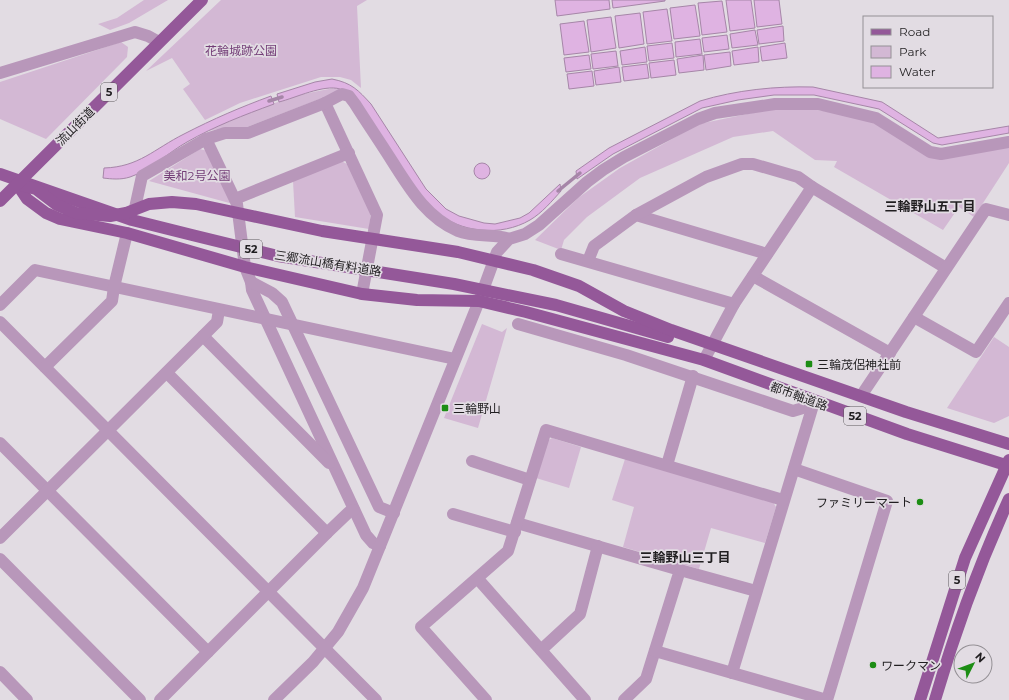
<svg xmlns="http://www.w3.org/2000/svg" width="1009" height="700" font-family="Montserrat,'Noto Sans JP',sans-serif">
<rect width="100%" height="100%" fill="#e2dce3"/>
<g fill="#d3b8d4">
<polygon points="144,0 168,0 129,23 110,30 98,24 117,18"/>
<polygon points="221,0 367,0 357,6 361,88 351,80 340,77 321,77 240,103 205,120 183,89 190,84 172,58 146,71"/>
<polygon points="121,42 128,47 127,57 46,139 0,119 0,82"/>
<path d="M335,88L340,89L330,95L247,127H228L208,131C248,112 292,94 335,88Z"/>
<polygon points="803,108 838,113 874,122 931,158 1009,147 1009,163 974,217 959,207 943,230 834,167 837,161 815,160 773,131 733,137 640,178 587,217 564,240 561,250 535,240 578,198 620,168 699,124 771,109"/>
<polygon points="200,149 208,151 233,204 149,181"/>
<polygon points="341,161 349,165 371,212 369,229 295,217 293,181"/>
<polygon points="482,324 502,332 507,328 478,428 444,418"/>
<polygon points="994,337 1009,347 1009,416 994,423 947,408"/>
<polygon points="552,438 581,447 569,488 536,478 547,441"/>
<polygon points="625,459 773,502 776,507 765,543 711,528 699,569 623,547 634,507 612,500"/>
</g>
<g fill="#dfb3e2" stroke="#a686a8">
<polygon points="555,0 609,0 610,9 557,16"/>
<polygon points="612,0 665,0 665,1 613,8"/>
<polygon points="726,0 751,0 755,28 730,31"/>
<polygon points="754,0 779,0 782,24 757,27"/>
<polygon points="722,1 727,32 702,35 698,3"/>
<polygon points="695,5 700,36 674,39 670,8"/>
<polygon points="667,9 672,41 647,44 643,12"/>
<polygon points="640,13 644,44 619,48 615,16"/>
<polygon points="611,17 616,48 591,52 587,20"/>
<polygon points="584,21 589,52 564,55 560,24"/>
<polygon points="783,26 784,41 759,44 757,30"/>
<polygon points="755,30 758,45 732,48 730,34"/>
<polygon points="727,35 729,49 704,52 702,38"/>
<polygon points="700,39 702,54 676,57 675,42"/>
<polygon points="672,43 674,58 649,61 647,46"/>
<polygon points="785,43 787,58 762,61 760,47"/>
<polygon points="645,47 647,62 622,65 620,51"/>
<polygon points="758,47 759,62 734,65 732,51"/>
<polygon points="616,51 618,66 593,69 591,54"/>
<polygon points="730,52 731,66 706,70 704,55"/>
<polygon points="589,55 591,69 566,72 564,58"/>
<polygon points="703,55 704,70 679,73 677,59"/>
<polygon points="674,60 676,75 651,78 649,63"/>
<polygon points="647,64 649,78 624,81 622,67"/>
<polygon points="619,67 621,82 596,85 594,71"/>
<polygon points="592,71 594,86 569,89 567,74"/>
<path d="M332,79C352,83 358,90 371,104L426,189L446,209L459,216L484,223L495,224L520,218L529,213L560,184L561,191C552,201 542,213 530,220C501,237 460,233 435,211C418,196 405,176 391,157C374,134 357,112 340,89C324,84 295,98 279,102L277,94L315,82Z"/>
<path d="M813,87L882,102L938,138L1009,126V133L942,145L933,143L879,109L814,95H774L738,100L702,108L613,154L577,179L576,171L609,148L700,101C736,90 776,86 813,87Z"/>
<path d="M271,96L274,104C244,115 215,126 187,142C169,152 149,171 130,177C121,180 111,179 103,178L104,168C139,167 154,149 184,134C213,119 241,107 271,96Z"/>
<circle cx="482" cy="171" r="8"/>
</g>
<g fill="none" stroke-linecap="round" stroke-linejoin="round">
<g stroke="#a686a8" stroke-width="3.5">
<polyline points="269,101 282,97"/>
<polyline points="558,191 580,173"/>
</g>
<g stroke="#b897ba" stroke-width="12">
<polyline points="325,103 377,215 362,294"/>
<polyline points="206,139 237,204 245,267 251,282 252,290 366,535 373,543 380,546"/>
<polyline points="235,199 349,153"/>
<path d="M135,208L142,176L206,139L225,133H248L325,103L342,94L349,96L355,104C367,123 380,142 392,161C410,189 426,217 458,231C474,238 498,233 509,239"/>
<polyline points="636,215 767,254"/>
<polyline points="561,254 734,304"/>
<polyline points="494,260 497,252 509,239 525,234 539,225 587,182 603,170 624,157 698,119 715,113 775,104 818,104 876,118 930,152 941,154 1009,142"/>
<polyline points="588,261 594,246 636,215 706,177 742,164 753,164 798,177 812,187"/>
<polyline points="753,276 890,353"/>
<polyline points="251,282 272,293 282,302 379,507 394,513"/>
<polyline points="0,305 35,270 455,359"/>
<polyline points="914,317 976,352 1009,303"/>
<polyline points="0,322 376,700"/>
<polyline points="518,324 626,355 793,411 803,408"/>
<polyline points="203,336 329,463"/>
<polyline points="704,360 734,304 812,187 946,268"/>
<polyline points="45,367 112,301 114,287 127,233"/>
<polyline points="167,373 327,533"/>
<polyline points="861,396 986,209 1009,215"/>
<polyline points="0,443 208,652"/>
<polyline points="472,461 530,480"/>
<polyline points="667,465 693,376"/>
<polyline points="794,469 887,501 827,700"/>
<polyline points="453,514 515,532"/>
<polyline points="517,523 680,570 646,679 624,700"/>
<polyline points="0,538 217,322 219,310"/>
<polyline points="0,559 140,700"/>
<polyline points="680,570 756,591"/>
<polyline points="478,579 585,700"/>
<polyline points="541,650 580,614 598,546"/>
<polyline points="655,651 827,700"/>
<polyline points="0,672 27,700"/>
<polyline points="732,673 814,402"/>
<polyline points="160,700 327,533 349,512 354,510"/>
<polyline points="486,700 421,627 508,551 546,430 783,500"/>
</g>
<g stroke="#b897ba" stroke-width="12">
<polyline points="0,73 135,32 148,36 159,42"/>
<polyline points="274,700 313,662 338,632 363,588 479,301 494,260"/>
</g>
<g stroke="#945899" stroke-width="12">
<polyline points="0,174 132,220 192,235 278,256 454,284 556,305 668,337"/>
<polyline points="17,184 27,199 46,213 60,219 127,233 245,267 362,294 417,300 479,301 526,312 704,360 907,434 1009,466"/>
<polyline points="17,184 36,189 57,205 76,213 110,216 126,213 149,204 172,202 196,204 322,231 458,252 533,270 579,286 624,311 671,330 906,412 1009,444"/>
<polyline points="0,201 202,0"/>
<polyline points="920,700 965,558 1009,460"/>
<path d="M935,700C955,631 979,565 1009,499"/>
</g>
</g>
<g fill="#1c8d14" stroke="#e2dce3" stroke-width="1.5">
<rect x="805" y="360" width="8" height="8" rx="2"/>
<rect x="441" y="404" width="8" height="8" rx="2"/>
<circle cx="920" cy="502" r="4"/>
<circle cx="873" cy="665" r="4"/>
</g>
<g text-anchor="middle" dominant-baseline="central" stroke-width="3.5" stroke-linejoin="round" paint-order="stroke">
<g fill="#e2dce3" stroke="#5a575a" stroke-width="1">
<rect x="101" y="83" width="16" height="18" rx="3"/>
<rect x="240" y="240" width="22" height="18" rx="3"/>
<rect x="844" y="407" width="22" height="18" rx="3"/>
<rect x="949" y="571" width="16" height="18" rx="3"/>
</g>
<g font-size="11" font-weight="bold" fill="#201e20">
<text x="109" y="92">5</text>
<text x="251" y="249">52</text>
<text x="855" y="416">52</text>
<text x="957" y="580">5</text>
</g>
<g font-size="12" fill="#733d77" stroke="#e2dce3">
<text x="241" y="50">花輪城跡公園</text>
<text x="197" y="175">美和2号公園</text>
</g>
<g font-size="12" fill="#201e20" stroke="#e2dce3">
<text transform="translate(75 126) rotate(-45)">流山街道</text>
<text transform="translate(328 263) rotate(9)">三郷流山橋有料道路</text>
<text transform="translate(799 396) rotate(20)">都市軸道路</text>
</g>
<g font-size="12" fill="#201e20" stroke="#e2dce3" text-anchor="start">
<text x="817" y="364">三輪茂侶神社前</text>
<text x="453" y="408">三輪野山</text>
<text x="912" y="502" text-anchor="end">ファミリーマート</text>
<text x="881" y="665">ワークマン</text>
</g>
<g font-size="13" font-weight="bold" fill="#201e20" stroke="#e2dce3">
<text x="930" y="206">三輪野山五丁目</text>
<text x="685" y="557">三輪野山三丁目</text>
</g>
</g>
<rect x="863" y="16" width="130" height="72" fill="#e2dce3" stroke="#949095"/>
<rect x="871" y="29" width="20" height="6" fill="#945899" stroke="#949095"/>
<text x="899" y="36" font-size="12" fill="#201e20">Road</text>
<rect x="871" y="46" width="20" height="12" fill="#d3b8d4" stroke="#949095"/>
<text x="899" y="56" font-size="12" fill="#201e20">Park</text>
<rect x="871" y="66" width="20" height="12" fill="#dfb3e2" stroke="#949095"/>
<text x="899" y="76" font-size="12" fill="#201e20">Water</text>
<g transform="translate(973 664) rotate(48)"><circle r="19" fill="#e2dce3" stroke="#949095"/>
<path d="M0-3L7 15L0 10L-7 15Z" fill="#1c8d14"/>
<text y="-6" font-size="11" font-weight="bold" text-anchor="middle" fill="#201e20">N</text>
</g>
</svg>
